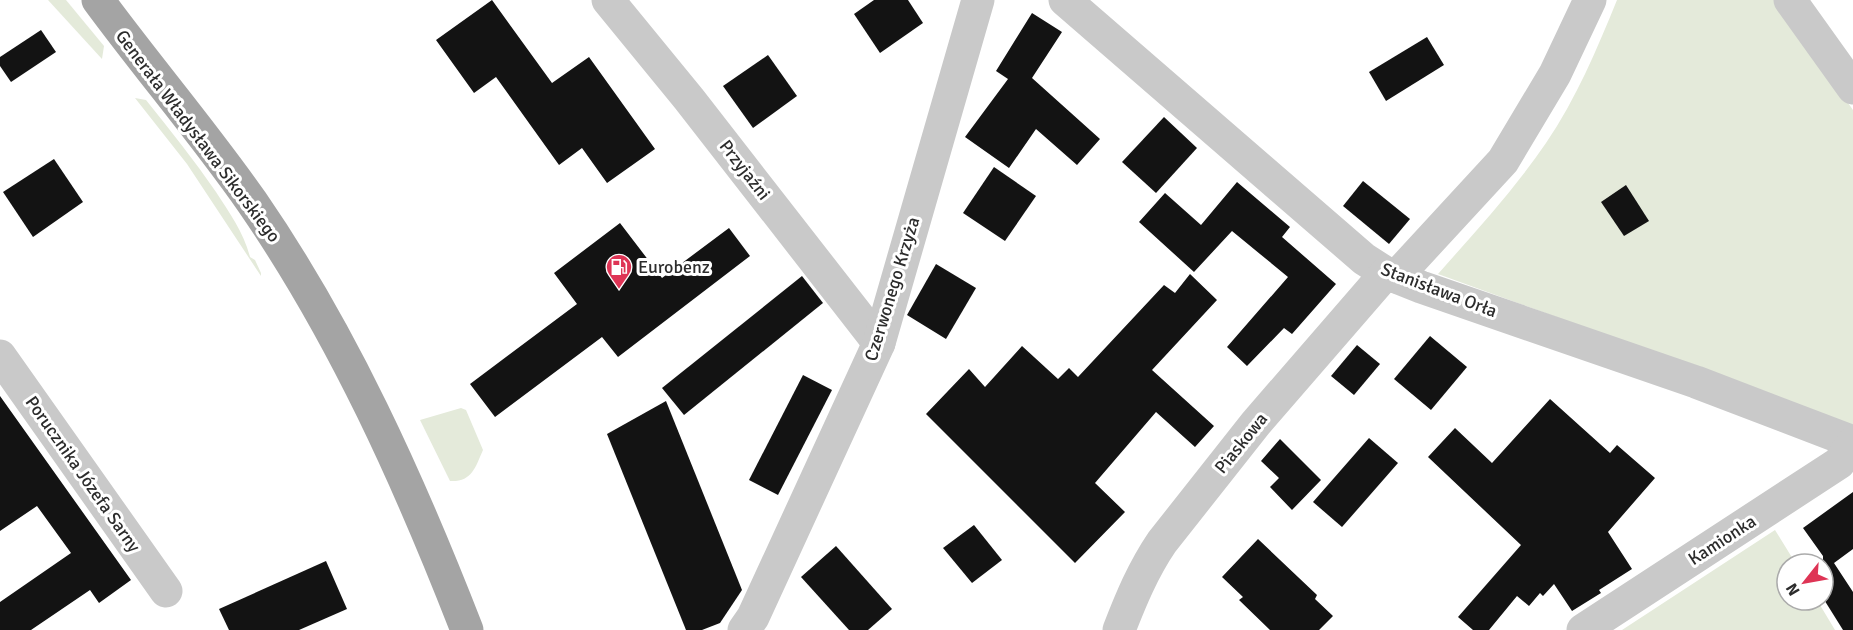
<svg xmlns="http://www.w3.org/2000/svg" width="1853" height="630" font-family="Signika,sans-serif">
<rect width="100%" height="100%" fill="#fff"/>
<g fill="#e4eada">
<polygon points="48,0 66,0 104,46 102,59"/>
<path d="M1617,0H1776L1853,110V425L1438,274C1475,232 1514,190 1546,143C1576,99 1597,49 1617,0Z"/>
<path d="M135,98L146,100C170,130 194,160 216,192C229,212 244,233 250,257L255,260L261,273V276L187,164Z"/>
<path d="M461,408L466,410L483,450C475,468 472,482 450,481L420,420Z"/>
<polygon points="1775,530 1796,564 1787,564 1787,600 1817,600 1835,630 1622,630"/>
</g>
<g fill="#131313">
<polygon points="492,0 552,83 589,57 655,149 607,183 582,148 559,165 496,77 474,93 436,40"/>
<polygon points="874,0 908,0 923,23 880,53 854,14"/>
<polygon points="1032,13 1062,32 1032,78 1100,139 1077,165 1036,129 1009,168 965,137 1008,79 996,71"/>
<polygon points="41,30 56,52 11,82 0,66 0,57"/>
<polygon points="1427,37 1444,65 1386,101 1369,72"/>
<polygon points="768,55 797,96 753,128 723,86"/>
<polygon points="1164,117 1197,148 1156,193 1122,162"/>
<polygon points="54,159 83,202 33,237 3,192"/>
<polygon points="994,167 1036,196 1005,241 963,213"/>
<polygon points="1363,181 1410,219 1389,244 1343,206"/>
<polygon points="1237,182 1290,227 1282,237 1336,284 1292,334 1284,328 1247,366 1227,347 1288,277 1232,231 1194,272 1139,222 1165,193 1201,225"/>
<polygon points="1626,185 1649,221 1624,236 1601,202"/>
<polygon points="620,223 662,278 729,228 750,256 618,357 602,337 495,417 470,384 577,304 554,273"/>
<polygon points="936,264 976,288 946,339 907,315"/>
<polygon points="1190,274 1217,300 1152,370 1214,426 1195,447 1156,412 1095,483 1125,512 1075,563 926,414 969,369 985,387 1022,346 1058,379 1069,368 1078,377 1164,285 1175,293"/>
<polygon points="802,276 823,303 684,415 662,388"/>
<polygon points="1430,336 1467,367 1431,410 1394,379"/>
<polygon points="1357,345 1380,364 1354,395 1331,376"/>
<polygon points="803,375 832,390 778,495 749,480"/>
<polygon points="0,396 131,580 99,603 90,590 31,630 0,630 0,602 71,553 37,506 0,531"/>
<polygon points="1550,399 1610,453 1617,445 1655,478 1608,532 1632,569 1599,590 1601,593 1572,611 1554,584 1543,596 1540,593 1529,606 1517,596 1489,630 1473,630 1458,617 1521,545 1428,457 1455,428 1492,463"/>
<polygon points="666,401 742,590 720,623 702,630 686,630 607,434"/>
<polygon points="1369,438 1398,463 1342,527 1313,502"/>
<polygon points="1280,439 1321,480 1292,510 1270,487 1279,478 1261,461"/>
<polygon points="1853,492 1853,549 1834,563 1853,592 1853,630 1843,630 1823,598 1823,556 1803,528"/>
<polygon points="974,525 1002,560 972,583 943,548"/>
<polygon points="1258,539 1317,595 1315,599 1333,616 1319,630 1270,630 1239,600 1243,597 1222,577"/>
<polygon points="836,546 892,609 868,630 849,630 801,577"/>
<polygon points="326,561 347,609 299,630 229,630 219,609"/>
</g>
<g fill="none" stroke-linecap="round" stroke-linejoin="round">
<g stroke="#c9c9c9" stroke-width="33">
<polyline points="608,0 689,99 879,343"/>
<polyline points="1065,0 1364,259 1386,273 1421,287 1696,382 1853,442"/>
<polyline points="1790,0 1853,88"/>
<polyline points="1396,277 1503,161 1555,74 1590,0"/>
<polyline points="0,356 166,591"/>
<polyline points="744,630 753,617 879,343 978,0"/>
<path d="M1119,630C1131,599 1143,570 1162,542L1256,423L1386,273"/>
<polyline points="1583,630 1839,463 1853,443"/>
</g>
<path stroke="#a4a4a4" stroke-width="33" d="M98,0C148,68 203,132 252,202C343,334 409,481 467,630"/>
</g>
<defs>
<g id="fuel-pin" transform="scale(1.35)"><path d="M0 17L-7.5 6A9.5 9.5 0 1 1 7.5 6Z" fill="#de3455" stroke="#fff"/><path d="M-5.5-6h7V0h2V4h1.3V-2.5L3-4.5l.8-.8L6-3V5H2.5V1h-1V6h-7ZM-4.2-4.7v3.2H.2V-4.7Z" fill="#fff"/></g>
</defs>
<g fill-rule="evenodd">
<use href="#fuel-pin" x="619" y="267"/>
</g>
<g text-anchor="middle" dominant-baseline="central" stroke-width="6" stroke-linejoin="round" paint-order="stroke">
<g font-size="18" fill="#2c2c2c" stroke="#fff">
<text transform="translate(198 136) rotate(53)">Generała Władysława Sikorskiego</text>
<text transform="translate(745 170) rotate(52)">Przyjaźni</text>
<text transform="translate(892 289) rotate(-73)">Czerwonego Krzyża</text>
<text transform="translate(1439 290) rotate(21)">Stanisława Orła</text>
<text transform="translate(1241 443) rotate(-51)">Piaskowa</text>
<text transform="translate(83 474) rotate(55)">Porucznika Józefa Sarny</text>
<text transform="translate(1722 540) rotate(-33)">Kamionka</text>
</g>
<g font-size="18" fill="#2c2c2c" stroke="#fff" text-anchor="start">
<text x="638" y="267">Eurobenz</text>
</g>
</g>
<g transform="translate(1805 582) rotate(239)"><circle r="28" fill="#ffffff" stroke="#ababab" stroke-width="1.5"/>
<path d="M0-4.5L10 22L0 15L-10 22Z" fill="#de3455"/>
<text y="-9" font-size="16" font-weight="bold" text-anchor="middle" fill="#2c2c2c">N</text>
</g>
</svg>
